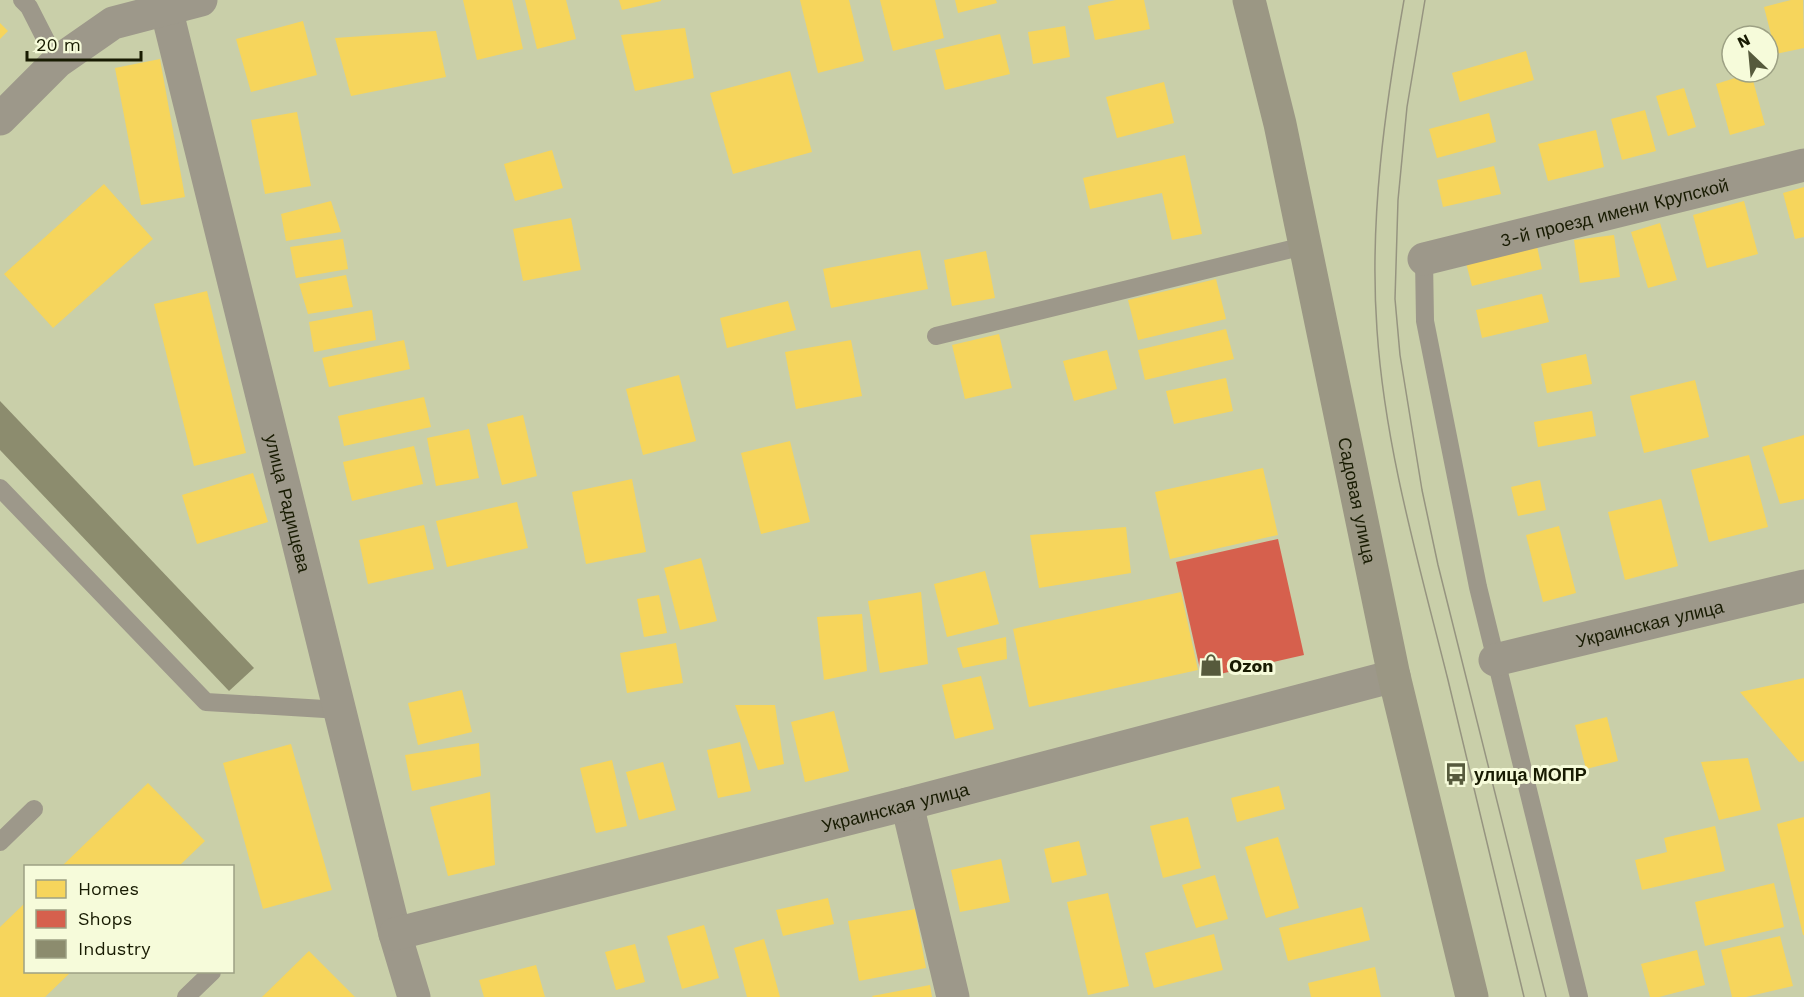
<svg xmlns="http://www.w3.org/2000/svg" width="1804" height="997" font-family="'Work Sans',sans-serif">
<rect width="100%" height="100%" fill="#c9cfa9"/>
<g fill="#f6d55c">
<polygon points="463,0 512,0 523,49 477,60"/>
<polygon points="525,0 566,0 576,39 537,49"/>
<polygon points="619,0 661,0 661,1 622,10"/>
<polygon points="800,0 849,0 864,61 818,73"/>
<polygon points="880,0 935,0 944,38 893,51"/>
<polygon points="955,0 996,0 997,3 958,13"/>
<polygon points="1116,0 1144,0 1150,29 1095,40 1088,6"/>
<polygon points="1791,0 1803,0 1804,48 1776,54 1764,7"/>
<polygon points="303,21 317,75 251,92 236,39"/>
<polygon points="0,23 8,31 0,39"/>
<polygon points="1065,26 1070,57 1033,64 1028,32"/>
<polygon points="685,28 694,78 635,91 621,35"/>
<polygon points="436,31 446,77 351,96 335,38"/>
<polygon points="1000,34 1010,74 945,90 935,50"/>
<polygon points="1526,51 1534,80 1460,102 1452,73"/>
<polygon points="160,59 185,197 141,205 115,68"/>
<polygon points="790,71 812,152 733,174 710,93"/>
<polygon points="1751,73 1765,125 1730,135 1716,84"/>
<polygon points="1164,82 1174,123 1117,138 1106,97"/>
<polygon points="1684,88 1696,127 1668,136 1656,96"/>
<polygon points="1645,110 1656,151 1622,160 1611,119"/>
<polygon points="297,112 311,186 265,194 251,120"/>
<polygon points="1489,113 1496,142 1437,158 1429,129"/>
<polygon points="1596,130 1604,167 1548,181 1538,144"/>
<polygon points="552,150 563,188 515,201 504,164"/>
<polygon points="1185,155 1202,234 1172,240 1162,193 1090,209 1083,178"/>
<polygon points="1494,166 1501,194 1443,207 1437,180"/>
<polygon points="104,184 153,239 53,328 4,274"/>
<polygon points="1804,187 1804,237 1795,239 1783,193"/>
<polygon points="331,201 341,232 286,241 281,214"/>
<polygon points="1744,201 1758,254 1707,268 1693,215"/>
<polygon points="571,218 581,270 523,281 513,229"/>
<polygon points="1660,223 1677,280 1648,288 1631,232"/>
<polygon points="1614,235 1620,277 1580,283 1574,240"/>
<polygon points="343,239 348,269 296,278 290,247"/>
<polygon points="1536,242 1542,269 1472,286 1465,259"/>
<polygon points="920,250 928,289 831,308 823,269"/>
<polygon points="986,251 995,298 952,306 944,260"/>
<polygon points="346,275 353,307 308,314 299,284"/>
<polygon points="1216,279 1226,319 1138,340 1128,300"/>
<polygon points="207,291 246,453 194,466 154,304"/>
<polygon points="1542,294 1549,322 1482,338 1476,310"/>
<polygon points="788,301 796,330 727,348 720,318"/>
<polygon points="372,310 376,340 314,352 309,322"/>
<polygon points="1226,329 1234,359 1145,380 1138,350"/>
<polygon points="999,334 1012,388 965,399 952,345"/>
<polygon points="404,340 410,369 329,387 322,358"/>
<polygon points="851,340 862,396 796,409 785,352"/>
<polygon points="1107,350 1117,389 1074,401 1063,361"/>
<polygon points="1586,354 1592,384 1547,393 1541,364"/>
<polygon points="679,375 696,441 643,455 626,389"/>
<polygon points="1226,378 1233,411 1174,424 1166,391"/>
<polygon points="1695,380 1709,437 1644,453 1630,396"/>
<polygon points="424,397 431,427 344,446 338,416"/>
<polygon points="1592,411 1596,436 1538,447 1534,422"/>
<polygon points="523,415 537,476 502,485 487,424"/>
<polygon points="469,429 479,478 436,486 427,438"/>
<polygon points="1804,435 1804,499 1780,504 1762,447"/>
<polygon points="790,441 810,522 761,534 741,453"/>
<polygon points="414,446 423,484 352,501 343,462"/>
<polygon points="1749,455 1768,527 1709,542 1691,470"/>
<polygon points="1263,468 1278,535 1170,559 1155,492"/>
<polygon points="253,473 268,522 197,544 182,495"/>
<polygon points="632,479 646,552 586,564 572,492"/>
<polygon points="1540,480 1546,510 1518,516 1511,487"/>
<polygon points="1661,499 1678,566 1625,580 1608,512"/>
<polygon points="517,502 528,548 447,567 436,521"/>
<polygon points="424,525 434,569 368,584 359,540"/>
<polygon points="1559,526 1576,593 1543,602 1526,535"/>
<polygon points="1126,527 1131,573 1039,588 1030,535"/>
<polygon points="701,558 717,621 680,630 664,568"/>
<polygon points="985,571 999,624 947,637 934,584"/>
<polygon points="921,592 928,664 880,673 868,601"/>
<polygon points="1181,592 1198,670 1029,707 1013,629"/>
<polygon points="659,595 667,633 644,637 637,599"/>
<polygon points="862,614 867,671 824,680 817,617"/>
<polygon points="1006,637 1007,659 963,668 957,648"/>
<polygon points="676,643 683,683 627,693 620,653"/>
<polygon points="981,676 994,729 955,739 942,685"/>
<polygon points="1804,678 1804,761 1799,762 1740,692"/>
<polygon points="462,690 472,732 418,745 408,703"/>
<polygon points="735,705 775,705 784,764 758,770"/>
<polygon points="834,711 849,771 805,782 791,722"/>
<polygon points="1607,717 1618,761 1586,769 1575,725"/>
<polygon points="740,742 751,791 718,798 707,750"/>
<polygon points="479,743 481,776 412,791 405,755"/>
<polygon points="291,744 332,890 263,909 223,763"/>
<polygon points="1748,758 1761,810 1719,820 1701,762"/>
<polygon points="612,760 627,826 596,833 580,768"/>
<polygon points="663,762 676,810 639,820 626,772"/>
<polygon points="148,783 205,841 179,866 62,866"/>
<polygon points="1279,786 1285,809 1237,822 1231,798"/>
<polygon points="490,792 495,865 448,876 430,807"/>
<polygon points="1188,817 1201,868 1163,878 1150,826"/>
<polygon points="1804,817 1804,935 1803,935 1777,824"/>
<polygon points="1715,826 1725,871 1642,890 1635,860 1667,852 1664,838"/>
<polygon points="1278,837 1299,908 1266,918 1245,847"/>
<polygon points="1079,841 1087,875 1052,883 1044,849"/>
<polygon points="1001,859 1010,902 960,912 951,870"/>
<polygon points="1215,875 1228,919 1196,928 1182,885"/>
<polygon points="1774,883 1784,927 1705,946 1695,902"/>
<polygon points="1108,893 1129,986 1088,995 1067,902"/>
<polygon points="828,898 834,924 783,936 776,910"/>
<polygon points="26,902 26,972 71,972 45,997 0,997 0,927"/>
<polygon points="1362,907 1370,940 1288,961 1279,928"/>
<polygon points="915,909 926,968 859,981 848,921"/>
<polygon points="704,925 719,978 682,989 667,936"/>
<polygon points="1214,934 1223,970 1154,988 1145,953"/>
<polygon points="1780,936 1793,986 1746,997 1732,997 1721,950"/>
<polygon points="764,939 780,997 747,997 734,948"/>
<polygon points="635,944 645,982 616,990 605,952"/>
<polygon points="1697,950 1705,985 1659,997 1650,997 1641,964"/>
<polygon points="309,951 355,997 262,997"/>
<polygon points="536,965 545,997 484,997 479,980"/>
<polygon points="1375,967 1381,997 1311,997 1308,983"/>
<polygon points="930,985 932,997 873,997 872,996"/>
</g>
<polygon fill="#d6604d" points="1278,539 1304,655 1202,678 1176,562"/>
<polygon fill="#8c8c6e" points="0,401 254,668 229,691 0,450"/>
<g fill="none" stroke-linecap="round" stroke-linejoin="round">
<g stroke="#9d988a" stroke-width="18">
<polyline points="22,0 29,7 57,62"/>
<polyline points="1424,259 1425,321 1478,587 1579,997"/>
<polyline points="936,336 1304,246"/>
<polyline points="0,488 206,702 341,710"/>
<polyline points="0,842 34,809"/>
<polyline points="186,997 212,972"/>
</g>
<g stroke="#9d988a" stroke-width="33">
<path id="s1" d="M166,8L395,934L414,997"/>
<polyline points="0,119 57,62 113,23 201,0"/>
<path id="s2" d="M1424,259L1804,165"/>
<path id="s3" d="M1495,660L1804,586"/>
<polyline points="907,804 953,997"/>
<path id="s4" d="M395,934L907,804L1394,676"/>
</g>
<path stroke="#9b9784" stroke-width="33" id="s5" d="M1249,0L1280,124L1394,676L1472,997"/>
<g stroke="#969480" stroke-width="1.5">
<path d="M1404,0C1385,108 1369,219 1377,330C1385,449 1419,564 1448,680C1474,785 1499,891 1524,997"/>
<polyline points="1425,0 1407,107 1398,200 1395,299 1400,355 1422,490 1438,565 1546,997"/>
</g>
</g>
<defs>
<g id="shop-bare" transform="scale(1.8)"><path d="M-5-2.5h2.3a2.7 3.5 0 0 1 5.4 0H5L5.5 6h-11ZM-1.5-2.5h3a1.5 2.3 0 0 0-3 0Z" fill="#565a3c" stroke="#f6fbda" stroke-width="2.5" paint-order="stroke"/></g>
<g id="bus-bare" transform="scale(1.8)"><path d="M-5-6H5V4H4V6H2V4H-2V6H-4V4H-5ZM-3.5-4V0h7V-4ZM-3.5 1.2v1.5H-2V1.2ZM2 1.2v1.5H3.5V1.2Z" fill="#565a3c" stroke="#f6fbda" stroke-width="2.5" paint-order="stroke"/></g>
</defs>
<g fill-rule="evenodd">
<use href="#shop-bare" x="1211" y="665"/>
<use href="#bus-bare" x="1456" y="774"/>
</g>
<g text-anchor="middle" dominant-baseline="central" stroke-width="6" stroke-linejoin="round" paint-order="stroke">
<g font-size="18" fill="#181b02" stroke="#f6fbda">
<text stroke="none"><textPath href="#s2" startOffset="196">3-й проезд имени Крупской</textPath></text>
<text stroke="none"><textPath href="#s5" startOffset="512">Садовая улица</textPath></text>
<text stroke="none"><textPath href="#s1" startOffset="510">улица Радищева</textPath></text>
<text stroke="none"><textPath href="#s3" startOffset="159">Украинская улица</textPath></text>
<text stroke="none"><textPath href="#s4" startOffset="516">Украинская улица</textPath></text>
</g>
<g font-size="18" font-weight="bold" fill="#181b02" stroke="#f6fbda" text-anchor="start">
<text x="1229" y="665">Ozon</text>
<text x="1474" y="774">улица МОПР</text>
</g>
</g>
<rect x="24" y="865" width="210" height="108" fill="#f6fbda" stroke="#9da184" stroke-width="1.5"/>
<rect x="36" y="880" width="30" height="18" fill="#f6d55c" stroke="#9da184" stroke-width="1.5"/>
<text x="78" y="895" font-size="18" fill="#181b02">Homes</text>
<rect x="36" y="910" width="30" height="18" fill="#d6604d" stroke="#9da184" stroke-width="1.5"/>
<text x="78" y="925" font-size="18" fill="#181b02">Shops</text>
<rect x="36" y="940" width="30" height="18" fill="#8c8c6e" stroke="#9da184" stroke-width="1.5"/>
<text x="78" y="955" font-size="18" fill="#181b02">Industry</text>
<g transform="translate(1750 54) rotate(334)"><circle r="28" fill="#f6fbda" stroke="#9da184" stroke-width="1.5"/>
<path d="M0-4.5L10 22L0 15L-10 22Z" fill="#565a3c"/>
<text y="-9" font-size="16" font-weight="bold" text-anchor="middle" fill="#181b02">N</text>
</g>
<path d="M27 51v9h114v-9" fill="none" stroke="#181b02" stroke-width="3"/>
<text x="36" y="51" font-size="18" fill="#181b02" stroke="#f6fbda" stroke-width="4.5" paint-order="stroke">20 m</text>
</svg>
